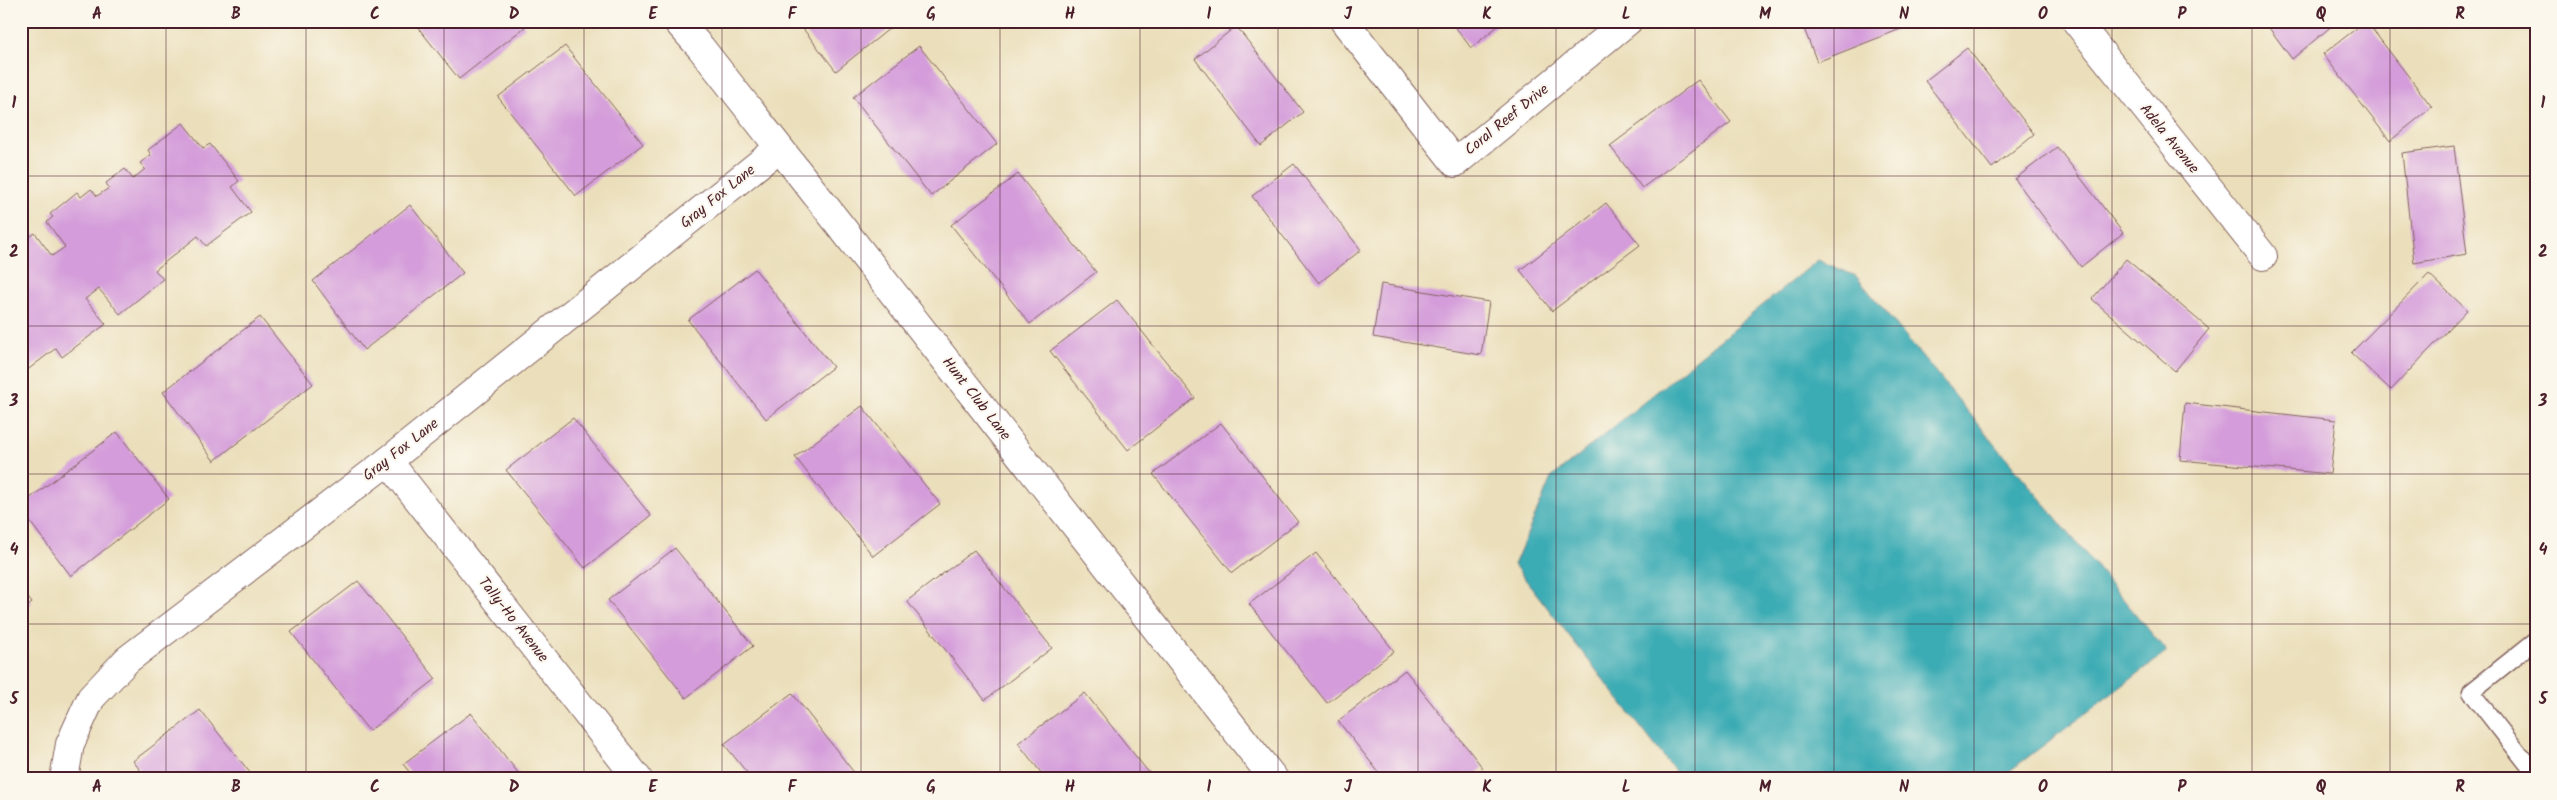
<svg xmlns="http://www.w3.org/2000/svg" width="2557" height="800" font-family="Kalam,sans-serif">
<rect width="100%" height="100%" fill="#fbf7ec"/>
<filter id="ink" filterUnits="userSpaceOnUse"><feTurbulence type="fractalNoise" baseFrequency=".02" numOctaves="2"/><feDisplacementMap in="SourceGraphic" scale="10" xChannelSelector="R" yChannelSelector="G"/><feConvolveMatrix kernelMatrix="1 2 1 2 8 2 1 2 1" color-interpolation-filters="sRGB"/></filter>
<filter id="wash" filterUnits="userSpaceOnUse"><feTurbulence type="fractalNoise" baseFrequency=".0096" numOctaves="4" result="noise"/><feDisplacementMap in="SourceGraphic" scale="20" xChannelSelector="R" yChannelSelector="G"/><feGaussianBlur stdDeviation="1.12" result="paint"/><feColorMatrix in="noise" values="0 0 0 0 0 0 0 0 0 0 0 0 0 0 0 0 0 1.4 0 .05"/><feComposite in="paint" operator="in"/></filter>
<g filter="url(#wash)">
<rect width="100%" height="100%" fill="#ebdfbb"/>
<polygon fill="#3aabb4" stroke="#426570" points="1818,260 1856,276 2167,652 1999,779 1681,779 1514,565 1551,478"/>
<g id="blocks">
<g fill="#d49cda">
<polygon points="413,21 521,21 525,27 459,79"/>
<polygon points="797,21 899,21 836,71"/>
<polygon points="1451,21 1504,21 1471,48"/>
<polygon points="1801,21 1921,21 1817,62"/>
<polygon points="2264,21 2332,21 2334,24 2292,59"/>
<polygon points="2366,21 2432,107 2390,141 2323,54"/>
<polygon points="1236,26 1303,112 1261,146 1195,59"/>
<polygon points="565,46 643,144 576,196 498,97"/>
<polygon points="919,46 997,144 931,196 853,97"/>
<polygon points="1967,48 2034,134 1992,168 1925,81"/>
<polygon points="1698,80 1731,122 1642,188 1610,146"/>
<polygon points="183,123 203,148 210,144 239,181 232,187 251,212 206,246 198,236 155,270 163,279 120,314 99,289 85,299 106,324 62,357 56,348 21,375 21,237 25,234 28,238 35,233 52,256 65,247 47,222 53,217 50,214 77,192 81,197 91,189 97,196 109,188 106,183 125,169 133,179 145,169 140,163 151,155 148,150"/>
<polygon points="2454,146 2467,254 2414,263 2402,153"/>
<polygon points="2057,147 2123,233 2081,267 2015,179"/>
<polygon points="1294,164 1361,250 1319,283 1252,196"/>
<polygon points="1018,174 1096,272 1030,324 951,225"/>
<polygon points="1606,203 1640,245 1552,311 1520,270"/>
<polygon points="410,205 463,273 364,350 313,281"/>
<polygon points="2126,259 2209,329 2175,371 2092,299"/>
<polygon points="755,269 833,367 766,419 688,320"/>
<polygon points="2429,274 2467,310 2391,390 2351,353"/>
<polygon points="1381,284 1489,302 1481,355 1373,337"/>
<polygon points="1117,300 1195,398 1128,450 1050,351"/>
<polygon points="260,317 313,384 214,461 163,392"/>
<polygon points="2185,403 2336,420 2330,474 2180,460"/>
<polygon points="862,406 940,504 873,556 795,457"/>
<polygon points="573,418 651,516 585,568 506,470"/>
<polygon points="1221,423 1298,522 1232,573 1153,474"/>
<polygon points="117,432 169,499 71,576 21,510 21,505"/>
<polygon points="675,548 753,646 686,698 608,600"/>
<polygon points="974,550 1052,648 985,700 907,601"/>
<polygon points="1316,553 1394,651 1327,703 1249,604"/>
<polygon points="358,581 436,679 369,731 291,632"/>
<polygon points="21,589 32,603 21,612"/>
<polygon points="1405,670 1483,768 1469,779 1384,779 1338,721"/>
<polygon points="792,693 859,779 752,779 724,744"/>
<polygon points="1085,693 1154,779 1046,779 1018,743"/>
<polygon points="200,710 255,779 147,779 133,761"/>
<polygon points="471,713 523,779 415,779 403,764"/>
</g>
</g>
</g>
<g filter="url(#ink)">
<use href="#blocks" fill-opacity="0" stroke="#82625d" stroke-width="1"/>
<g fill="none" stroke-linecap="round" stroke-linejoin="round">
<g stroke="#82625d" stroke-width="19">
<polyline id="lane" points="2536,640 2471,692 2536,775"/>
</g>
<g stroke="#82625d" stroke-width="30">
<g id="street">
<polyline points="677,21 701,48 1274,779"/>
<polyline points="1344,21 1455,163 1628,21"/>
<polyline points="2076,21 2263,256"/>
<polyline points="388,461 638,779"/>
<polyline points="64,779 70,744 91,698 127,660 388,461 779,148"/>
</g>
</g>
<use href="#lane" stroke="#fff" stroke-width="16"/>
<use href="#street" stroke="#fff" stroke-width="28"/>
</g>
</g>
<path fill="none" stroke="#4a1f2b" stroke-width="1" stroke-opacity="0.55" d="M166,21V779M306,21V779M444,21V779M584,21V779M722,21V779M861,21V779M1000,21V779M1140,21V779M1278,21V779M1418,21V779M1556,21V779M1695,21V779M1834,21V779M1974,21V779M2112,21V779M2252,21V779M2390,21V779M21,176H2536M21,326H2536M21,474H2536M21,624H2536"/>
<g text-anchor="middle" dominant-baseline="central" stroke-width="4" stroke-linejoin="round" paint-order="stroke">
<g font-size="15" fill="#4a1f2b" stroke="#fbf7ec">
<text transform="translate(1507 120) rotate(-39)">Coral Reef Drive</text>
<text transform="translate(2169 139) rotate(51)">Adela Avenue</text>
<text transform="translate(718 197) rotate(-39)">Gray Fox Lane</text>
<text transform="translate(976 399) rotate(52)">Hunt Club Lane</text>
<text transform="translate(401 450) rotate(-38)">Gray Fox Lane</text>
<text transform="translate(513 620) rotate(52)">Tally-Ho Avenue</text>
</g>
</g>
<rect width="2557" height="800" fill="none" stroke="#fbf7ec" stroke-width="55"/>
<rect x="28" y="28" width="2502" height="744" fill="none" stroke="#4a1f2b" stroke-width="2"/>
<g font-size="16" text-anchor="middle" font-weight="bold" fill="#4a1f2b">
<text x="97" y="19">A</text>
<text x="236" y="19">B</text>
<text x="375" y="19">C</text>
<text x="514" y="19">D</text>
<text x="653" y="19">E</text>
<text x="792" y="19">F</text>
<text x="931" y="19">G</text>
<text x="1070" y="19">H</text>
<text x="1209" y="19">I</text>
<text x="1348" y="19">J</text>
<text x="1487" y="19">K</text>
<text x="1626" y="19">L</text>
<text x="1765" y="19">M</text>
<text x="1904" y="19">N</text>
<text x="2043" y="19">O</text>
<text x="2182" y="19">P</text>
<text x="2321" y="19">Q</text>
<text x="2460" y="19">R</text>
<text x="14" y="108">1</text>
<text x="2543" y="108">1</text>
<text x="14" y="257">2</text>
<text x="2543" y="257">2</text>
<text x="14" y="406">3</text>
<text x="2543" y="406">3</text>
<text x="14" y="555">4</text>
<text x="2543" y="555">4</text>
<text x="14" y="704">5</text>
<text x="2543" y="704">5</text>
<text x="97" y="792">A</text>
<text x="236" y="792">B</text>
<text x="375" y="792">C</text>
<text x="514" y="792">D</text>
<text x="653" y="792">E</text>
<text x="792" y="792">F</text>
<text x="931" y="792">G</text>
<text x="1070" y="792">H</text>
<text x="1209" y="792">I</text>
<text x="1348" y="792">J</text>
<text x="1487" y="792">K</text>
<text x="1626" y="792">L</text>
<text x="1765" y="792">M</text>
<text x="1904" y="792">N</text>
<text x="2043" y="792">O</text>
<text x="2182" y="792">P</text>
<text x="2321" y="792">Q</text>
<text x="2460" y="792">R</text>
</g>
</svg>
